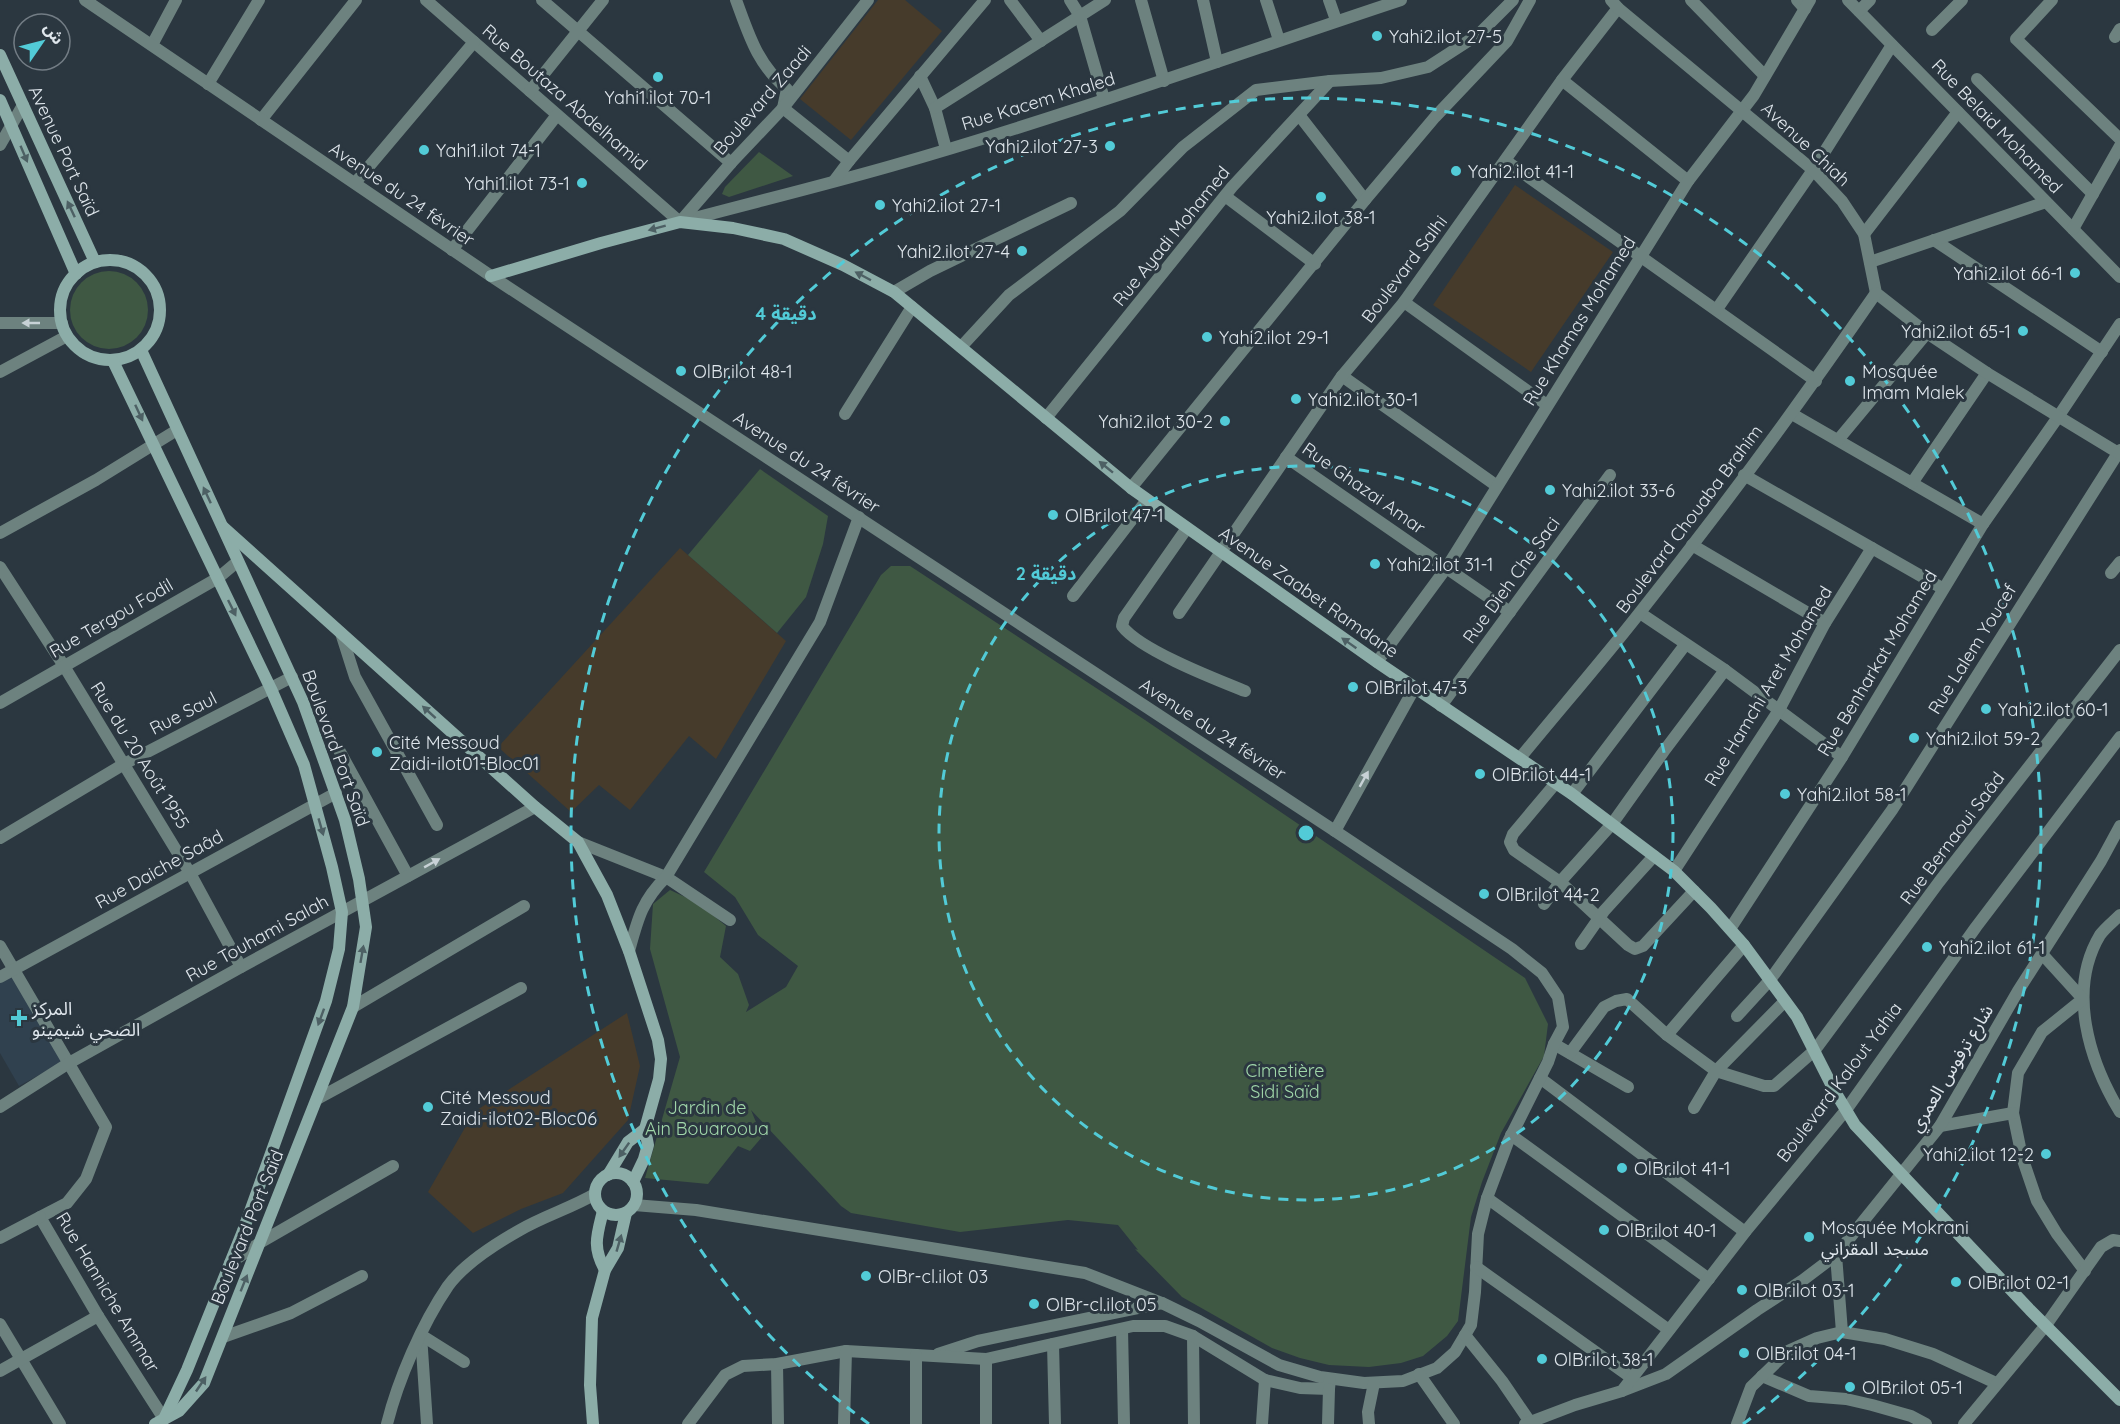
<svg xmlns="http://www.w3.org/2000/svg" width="2120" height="1424" font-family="Quicksand,'Noto Sans Arabic',sans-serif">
<rect width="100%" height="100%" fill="#2b3740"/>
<polygon fill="#30414f" points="12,975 63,1062 19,1086 0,1053 0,982"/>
<g fill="#463b2b">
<polygon points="878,0 905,0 942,31 851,140 800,99"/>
<polygon points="1515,185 1613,252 1531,372 1433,305"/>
<polygon points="680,548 786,641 716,759 689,736 630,810 599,785 571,812 498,747"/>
<polygon points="627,1013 640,1066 628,1120 563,1193 521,1209 473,1233 428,1192 474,1112"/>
</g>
<g fill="#3f5843">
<polygon points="759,152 793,176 729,197 722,194 725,187"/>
<circle cx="109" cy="310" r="39"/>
<polygon points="760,469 828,516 823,544 806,597 777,633 688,555"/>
<polygon points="891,566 910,566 1145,720 1525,978 1548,1024 1544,1056 1501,1133 1482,1182 1471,1217 1458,1321 1447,1336 1423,1356 1401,1363 1369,1367 1329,1365 1300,1358 1272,1348 1182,1297 1135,1249 1138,1250 1118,1225 1068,1220 960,1232 851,1213 841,1206 751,1110 762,1137 750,1151 738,1146 708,1184 645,1178 680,1057 650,949 653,904 670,890 698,903 726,926 720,957 738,974 749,1005 746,1012 786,987 798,966 758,935 735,897 704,872 881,575"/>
</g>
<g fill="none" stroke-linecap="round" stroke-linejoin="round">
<g stroke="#6d827f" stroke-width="12">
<path d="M426,0L680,222C751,203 821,186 891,166C1063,117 1232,56 1401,0"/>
<polyline points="542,0 731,163"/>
<path d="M736,0C749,35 757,64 787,89L783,108L849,161"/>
<polyline points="1010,0 1041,41"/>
<polyline points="1070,0 1080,16 1104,99"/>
<polyline points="1141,0 1164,81"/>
<polyline points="1203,0 1217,62"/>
<polyline points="1266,0 1279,40"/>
<polyline points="1329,0 1336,20"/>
<polyline points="1691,0 1765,76"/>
<polyline points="1797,0 1805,9"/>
<polyline points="1848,0 2120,277"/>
<polyline points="2052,0 2016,39 2120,139"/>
<polyline points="1859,11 1870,0"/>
<polyline points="1932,30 1962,0"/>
<polyline points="2115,37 2120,29"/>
<polyline points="152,45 176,0"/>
<polyline points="920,76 935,108 946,149"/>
<polyline points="1977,79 2093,194"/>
<polyline points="1562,80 1688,181"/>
<polyline points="208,84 259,0"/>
<polyline points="530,91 603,0"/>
<polyline points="935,108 1105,0"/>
<polyline points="1299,115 1365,200"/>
<polyline points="261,120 356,0"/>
<polyline points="0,145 23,105"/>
<polyline points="1506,161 1816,381"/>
<polyline points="834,181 849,161 985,0"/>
<polyline points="355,183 474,42"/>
<polyline points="1225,196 1315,264"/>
<polyline points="2073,229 2120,146"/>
<polyline points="1864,234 1958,112"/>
<polyline points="1934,240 2102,352"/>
<polyline points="452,250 557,115"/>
<polyline points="1870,262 2046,202"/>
<polyline points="894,292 930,271 1071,203"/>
<polyline points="1404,302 1547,405"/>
<polyline points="1717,309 1813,170 1892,45"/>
<polyline points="961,347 1009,295 1120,211 1183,147 1256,90 1330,81 1381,78 1428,67 1479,34 1513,0"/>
<polyline points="0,372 67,336"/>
<polyline points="1342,376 1497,486"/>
<polyline points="845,414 912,307"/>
<polyline points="1792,414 1983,524"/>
<polyline points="1046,418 1232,187 1330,81"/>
<polyline points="1838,440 1927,333"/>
<polyline points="1286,457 1510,612"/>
<polyline points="1744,475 1942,588"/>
<polyline points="1912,483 1987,373"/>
<polyline points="1131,488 1365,200 1435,117 1507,41 1530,0"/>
<path d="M1187,528L1124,618L1122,626C1140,650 1215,679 1245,691"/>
<polyline points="0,533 96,480 177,430"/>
<polyline points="1692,545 1825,623"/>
<polyline points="0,567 64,666 190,873 241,967"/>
<polyline points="2111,573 2120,562"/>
<polyline points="1073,596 1147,500"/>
<polyline points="1179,613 1342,376 1404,302 1562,80 1618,8"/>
<polyline points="1640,613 1725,670 1842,757"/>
<polyline points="341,633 355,677 437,825"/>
<polyline points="1377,662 1447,567 1688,181 1754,95 1810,0"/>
<polyline points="0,703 218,578 237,562"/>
<polyline points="1441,706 1610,475"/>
<polyline points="339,750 408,876"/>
<polyline points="1555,784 1513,834 1510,842 1514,850 1560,882 1628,945 1635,949 1643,946 1694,891"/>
<polyline points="1572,794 1685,645"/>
<polyline points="0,838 124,764 292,677"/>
<polyline points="578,842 666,877 730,920"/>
<polyline points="1674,871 1779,710 1825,623 1872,548"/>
<polyline points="1544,904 1560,882 1612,824 1664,751 1725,670"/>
<path d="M2120,915C2114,921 2105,928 2100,935C2067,990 2089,1061 2120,1112"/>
<polyline points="1730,929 1842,757 1983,524 2058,417 2120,324"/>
<polyline points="1581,944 1604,911 1654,856"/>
<polyline points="0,946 106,1127 86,1179 67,1203 40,1217 98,1316 164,1419"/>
<polyline points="2043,955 2083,999 2042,1032 2018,1073 2013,1113 2022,1157 2037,1201 2057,1234 2085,1271"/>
<polyline points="0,977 336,793"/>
<polyline points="353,1007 524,906"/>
<polyline points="1737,1016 1770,980 1892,810 2120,450"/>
<polyline points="1667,1035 1744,945"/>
<polyline points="1554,1044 1628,1087"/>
<polyline points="1570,1053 1604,1007 1616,1001 1627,999 1667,1035 1716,1071 1764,1086 1774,1086 1815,1050 1939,882 2120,650"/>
<polyline points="1540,1078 1745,1232"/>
<polyline points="317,1099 521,988"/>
<polyline points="0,1107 69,1063 241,967 535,807"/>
<polyline points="1694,1108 1716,1071 1785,1001"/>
<polyline points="1940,1126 2013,1113"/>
<polyline points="1511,1135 1709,1279"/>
<polyline points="1487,1198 1669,1330"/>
<polyline points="634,1205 696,1210 1085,1273 1162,1303 1199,1321 1279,1365 1320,1377 1364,1383 1403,1381 1437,1368 1455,1352 1471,1325 1475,1292 1478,1234 1487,1198 1508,1142 1548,1062 1554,1044 1563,1027 1558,997 1542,973 1512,949 1335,831 1415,687"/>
<polyline points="0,1238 40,1217"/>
<polyline points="1836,1255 1842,1332"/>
<polyline points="230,1263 261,1242 393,1166"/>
<polyline points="1476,1267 1632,1378"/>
<polyline points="0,1324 60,1424"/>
<polyline points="1122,1329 1124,1424"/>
<polyline points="421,1335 427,1424"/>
<polyline points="421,1335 464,1362"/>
<polyline points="1465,1335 1502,1381 1530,1422"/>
<polyline points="1193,1336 1194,1424"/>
<polyline points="223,1337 291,1313 362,1276"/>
<polyline points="1053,1344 1055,1424"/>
<polyline points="938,1354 978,1341 1162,1303"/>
<polyline points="777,1364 778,1424"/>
<polyline points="0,1371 98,1316"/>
<polyline points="1419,1374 1454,1424"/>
<polyline points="1762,1376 1809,1396 1846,1399 1872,1405 1911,1416 1926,1424"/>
<polyline points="1622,1391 1666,1374 1757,1310 1803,1280 1836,1255 1940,1126 2018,991 2101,861 2120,826"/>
<polyline points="688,1424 725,1375 743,1366 777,1364 846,1351 986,1359 1133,1326 1165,1326 1193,1336 1265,1380 1300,1388 1329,1389 1330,1379"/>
<polyline points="844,1424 846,1351"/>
<polyline points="916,1424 916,1355"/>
<polyline points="986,1424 986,1359"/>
<polyline points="1262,1424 1265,1380"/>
<polyline points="1328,1424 1329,1389"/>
<polyline points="1369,1424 1368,1412 1374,1383"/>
<polyline points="1737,1424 1751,1387 1788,1351 1817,1338 1842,1332 1885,1339 1933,1354 1996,1383"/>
<polyline points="1964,1424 2046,1325 2101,1247 2113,1240 2120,1241"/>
</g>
<g stroke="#6d827f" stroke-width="12">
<polyline points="85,0 491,276 1335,831"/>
<polyline points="1611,0 1618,8 1813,170 1842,201 1864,234 1876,293 1927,333 1987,373 2120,454"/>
<polyline points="680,222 731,163 783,108 868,0"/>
<polyline points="0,323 62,323"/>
<path d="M1520,758C1560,709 1602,661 1641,611C1723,508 1801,402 1876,293"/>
<path d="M629,951C638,918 642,901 666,877L820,622L859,517"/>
<path d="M387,1424C398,1380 422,1324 448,1286C464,1264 497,1243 520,1230C544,1216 571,1208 595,1194"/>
<polyline points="1525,1424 1575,1405 1622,1391 1745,1232 1846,1110 1976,927 2120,737"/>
</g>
<g stroke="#8cada8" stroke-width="12">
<polyline points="0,55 95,262"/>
<polyline points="0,100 76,274"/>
<circle cx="110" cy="310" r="50"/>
<polyline points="491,276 601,243 680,222 733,228 784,239 843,265 894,292 1131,488 1377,662 1572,794 1674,871 1711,908 1744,945 1797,1017 1834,1090 1855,1125 2030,1310 2120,1400"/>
<polyline points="141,350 303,702 345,820 359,879 366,927 353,1007 204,1383 179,1411 155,1424"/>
<polyline points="113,361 271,689 304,765 332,867 342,912 339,949 326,1001 243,1231 187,1370 164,1419"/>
<polyline points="223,527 535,807 578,842 607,895 629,951 658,1040 661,1059 659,1079 645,1129 648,1145 644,1159 633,1182"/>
<circle cx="616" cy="1194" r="21"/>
<polyline points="608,1175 628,1142 645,1129"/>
<path d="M603,1211C597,1235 592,1247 605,1270"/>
<polyline points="593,1424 590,1385 592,1318 605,1270 618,1248 626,1213"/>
</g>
</g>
<defs><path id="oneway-solid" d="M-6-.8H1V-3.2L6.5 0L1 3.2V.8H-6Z" transform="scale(1.5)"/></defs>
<g fill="#4d6064">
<use href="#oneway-solid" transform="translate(24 154) rotate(67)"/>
<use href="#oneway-solid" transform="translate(71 209) rotate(-115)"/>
<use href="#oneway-solid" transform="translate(657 228) rotate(165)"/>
<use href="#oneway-solid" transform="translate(863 276) rotate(-152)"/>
<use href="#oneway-solid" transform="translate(139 413) rotate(65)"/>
<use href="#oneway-solid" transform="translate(1106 467) rotate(-141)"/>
<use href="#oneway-solid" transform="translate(207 495) rotate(-115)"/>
<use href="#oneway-solid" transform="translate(232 608) rotate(64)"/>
<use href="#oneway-solid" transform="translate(1349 643) rotate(-145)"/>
<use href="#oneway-solid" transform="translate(429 712) rotate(-138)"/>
<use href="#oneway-solid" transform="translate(321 827) rotate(74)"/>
<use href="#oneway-solid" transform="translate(362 954) rotate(-80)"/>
<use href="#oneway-solid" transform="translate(321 1017) rotate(110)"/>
<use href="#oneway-solid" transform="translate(624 1150) rotate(125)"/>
<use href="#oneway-solid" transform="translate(619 1243) rotate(-74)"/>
<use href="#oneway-solid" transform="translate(244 1283) rotate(-68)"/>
<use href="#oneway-solid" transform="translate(201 1384) rotate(-56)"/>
</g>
<g fill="#c8d2d6">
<use href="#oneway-solid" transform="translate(31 323) rotate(180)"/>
<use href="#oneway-solid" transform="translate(1364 779) rotate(-61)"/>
<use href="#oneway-solid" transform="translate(432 863) rotate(-29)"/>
</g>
<g fill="none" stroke="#52cbd7" stroke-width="3" stroke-dasharray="10 8">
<circle cx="1306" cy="833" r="367"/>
<path d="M869 1424A735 735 0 1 1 1743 1424"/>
</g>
<g fill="#52cbd7" stroke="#2b3740" stroke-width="2">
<circle cx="1377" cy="36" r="6"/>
<circle cx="658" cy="77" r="6"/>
<circle cx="1110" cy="146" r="6"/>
<circle cx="424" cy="150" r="6"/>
<circle cx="1456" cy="171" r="6"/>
<circle cx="582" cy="183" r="6"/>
<circle cx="1321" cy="197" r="6"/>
<circle cx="880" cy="205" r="6"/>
<circle cx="1022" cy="251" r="6"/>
<circle cx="2075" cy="273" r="6"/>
<circle cx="2023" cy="331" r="6"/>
<circle cx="1207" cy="337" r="6"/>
<circle cx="681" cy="371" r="6"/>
<circle cx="1850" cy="381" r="6"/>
<circle cx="1296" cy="399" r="6"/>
<circle cx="1225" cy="421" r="6"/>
<circle cx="1550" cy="490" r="6"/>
<circle cx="1053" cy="515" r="6"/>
<circle cx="1375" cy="564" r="6"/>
<circle cx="1353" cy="687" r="6"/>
<circle cx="1986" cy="709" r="6"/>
<circle cx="1914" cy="738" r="6"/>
<circle cx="377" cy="752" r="6"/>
<circle cx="1480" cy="774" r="6"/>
<circle cx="1785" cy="794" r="6"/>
<circle cx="1484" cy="894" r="6"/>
<circle cx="1927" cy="947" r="6"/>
<path d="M16 1009h6v6h6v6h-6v6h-6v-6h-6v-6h6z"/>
<circle cx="428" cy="1107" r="6"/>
<circle cx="2046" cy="1154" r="6"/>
<circle cx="1622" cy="1168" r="6"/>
<circle cx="1604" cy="1230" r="6"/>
<circle cx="1809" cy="1237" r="6"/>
<circle cx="866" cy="1276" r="6"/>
<circle cx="1956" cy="1282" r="6"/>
<circle cx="1742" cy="1290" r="6"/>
<circle cx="1034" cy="1304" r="6"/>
<circle cx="1744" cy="1353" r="6"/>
<circle cx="1542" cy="1359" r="6"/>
<circle cx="1850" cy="1387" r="6"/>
</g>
<g text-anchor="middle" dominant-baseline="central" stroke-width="6" stroke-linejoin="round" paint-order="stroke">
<g font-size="18" fill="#dfe6ec" stroke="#2b3740" text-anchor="start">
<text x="1389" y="36">Yahi2.ilot 27-5</text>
<text x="658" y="97" text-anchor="middle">Yahi1.ilot 70-1</text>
<text x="1098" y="146" text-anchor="end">Yahi2.ilot 27-3</text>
<text x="436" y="150">Yahi1.ilot 74-1</text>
<text x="1468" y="171">Yahi2.ilot 41-1</text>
<text x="570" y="183" text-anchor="end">Yahi1.ilot 73-1</text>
<text x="892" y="205">Yahi2.ilot 27-1</text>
<text x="1321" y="217" text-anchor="middle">Yahi2.ilot 38-1</text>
<text x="1010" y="251" text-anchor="end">Yahi2.ilot 27-4</text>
<text x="2063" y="273" text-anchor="end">Yahi2.ilot 66-1</text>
<text x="2011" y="331" text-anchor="end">Yahi2.ilot 65-1</text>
<text x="1219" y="337">Yahi2.ilot 29-1</text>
<text x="693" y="371">OlBr.ilot 48-1</text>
<text x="1862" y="371">Mosquée<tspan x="1862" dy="21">Imam Malek</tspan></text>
<text x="1308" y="399">Yahi2.ilot 30-1</text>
<text x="1213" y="421" text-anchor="end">Yahi2.ilot 30-2</text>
<text x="1562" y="490">Yahi2.ilot 33-6</text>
<text x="1065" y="515">OlBr.ilot 47-1</text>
<text x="1387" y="564">Yahi2.ilot 31-1</text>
<text x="1365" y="687">OlBr.ilot 47-3</text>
<text x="1998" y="709">Yahi2.ilot 60-1</text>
<text x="1926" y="738">Yahi2.ilot 59-2</text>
<text x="389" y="742">Cité Messoud<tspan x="389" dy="21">Zaidi-ilot01-Bloc01</tspan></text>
<text x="1492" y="774">OlBr.ilot 44-1</text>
<text x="1797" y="794">Yahi2.ilot 58-1</text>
<text x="1496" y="894">OlBr.ilot 44-2</text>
<text x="1939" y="947">Yahi2.ilot 61-1</text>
<text x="32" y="1008">المركز<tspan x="32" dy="21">الصحي شيمينو</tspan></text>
<text x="440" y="1097">Cité Messoud<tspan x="440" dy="21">Zaidi-ilot02-Bloc06</tspan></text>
<text x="2034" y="1154" text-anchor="end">Yahi2.ilot 12-2</text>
<text x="1634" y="1168">OlBr.ilot 41-1</text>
<text x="1821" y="1227">Mosquée Mokrani<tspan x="1821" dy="21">مسجد المقراني</tspan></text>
<text x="1616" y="1230">OlBr.ilot 40-1</text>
<text x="878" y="1276">OlBr-cl.ilot 03</text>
<text x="1968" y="1282">OlBr.ilot 02-1</text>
<text x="1754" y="1290">OlBr.ilot 03-1</text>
<text x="1046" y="1304">OlBr-cl.ilot 05</text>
<text x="1756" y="1353">OlBr.ilot 04-1</text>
<text x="1554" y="1359">OlBr.ilot 38-1</text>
<text x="1862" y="1387">OlBr.ilot 05-1</text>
</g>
<g font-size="18" fill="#dfe6ec" stroke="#2b3740">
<text transform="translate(565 97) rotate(41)">Rue Boutaza Abdelhamid</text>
<text transform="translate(762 100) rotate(-49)">Boulevard Zaadi</text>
<text transform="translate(1038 101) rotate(-17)">Rue Kacem Khaled</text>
<text transform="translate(1997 126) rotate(46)">Rue Belaid Mohamed</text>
<text transform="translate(1806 144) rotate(43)">Avenue Chiah</text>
<text transform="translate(64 151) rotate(65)">Avenue Port Saïd</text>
<text transform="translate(402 194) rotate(34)">Avenue du 24 février</text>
<text transform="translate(1171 236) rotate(-51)">Rue Ayadi Mohamed</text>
<text transform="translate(1404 269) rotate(-53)">Boulevard Salhi</text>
<text transform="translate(1579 321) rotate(-58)">Rue Khamas Mohamed</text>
<text transform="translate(807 462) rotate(33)">Avenue du 24 février</text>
<text transform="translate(1364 488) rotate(35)">Rue Ghazai Amar</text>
<text transform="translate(1689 519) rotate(-53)">Boulevard Chouaba Brahim</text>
<text transform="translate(1511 580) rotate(-54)">Rue Dieh Che Saci</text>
<text transform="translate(1309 592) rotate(35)">Avenue Zaabet Ramdane</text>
<text transform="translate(111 618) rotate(-30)">Rue Tergou Fodil</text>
<text transform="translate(1972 649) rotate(-58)">Rue Lalem Youcef</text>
<text transform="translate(1877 663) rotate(-59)">Rue Benharkat Mohamed</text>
<text transform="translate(1768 686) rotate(-59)">Rue Hamchi Aret Mohamed</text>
<text transform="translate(183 713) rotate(-27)">Rue Saul</text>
<text transform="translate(1213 729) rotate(33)">Avenue du 24 février</text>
<text transform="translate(336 748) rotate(70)">Boulevard Port Saïd</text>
<text transform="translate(140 755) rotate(58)">Rue du 20 Août 1955</text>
<text transform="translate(1952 838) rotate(-53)">Rue Bernaoui Saâd</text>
<text transform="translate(159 869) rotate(-29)">Rue Daiche Saâd</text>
<text transform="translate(257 938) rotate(-29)">Rue Touhami Salah</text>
<text transform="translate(1951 1068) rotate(-59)">شارع ترفوس العمري</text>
<text transform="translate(1839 1082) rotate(-53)">Boulevard Kalout Yahia</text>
<text transform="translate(247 1227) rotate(-68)">Boulevard Port Saïd</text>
<text transform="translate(108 1292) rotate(59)">Rue Hanniche Ammar</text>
</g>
<g font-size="18" fill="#a1d8aa" stroke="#2b3740">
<text x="1285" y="1070">Cimetière<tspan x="1285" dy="21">Sidi Saïd</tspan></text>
<text x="707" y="1107">Jardin de<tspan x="707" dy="21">Ain Bouarooua</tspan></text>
</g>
</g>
<circle cx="1306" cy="833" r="9" fill="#52cbd7" stroke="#2b3740" stroke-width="3"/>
<g font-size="18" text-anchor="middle" font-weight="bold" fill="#52cbd7" stroke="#2b3740" stroke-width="6" stroke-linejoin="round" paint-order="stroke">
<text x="786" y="320">4 دقيقة</text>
<text x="1046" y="580">2 دقيقة</text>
</g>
<g transform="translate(42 42) rotate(55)"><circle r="28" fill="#2b3740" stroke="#737d85" stroke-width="1.5"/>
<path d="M0-4.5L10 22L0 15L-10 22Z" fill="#52cbd7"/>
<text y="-9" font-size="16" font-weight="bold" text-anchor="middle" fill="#dfe6ec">ش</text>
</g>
</svg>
